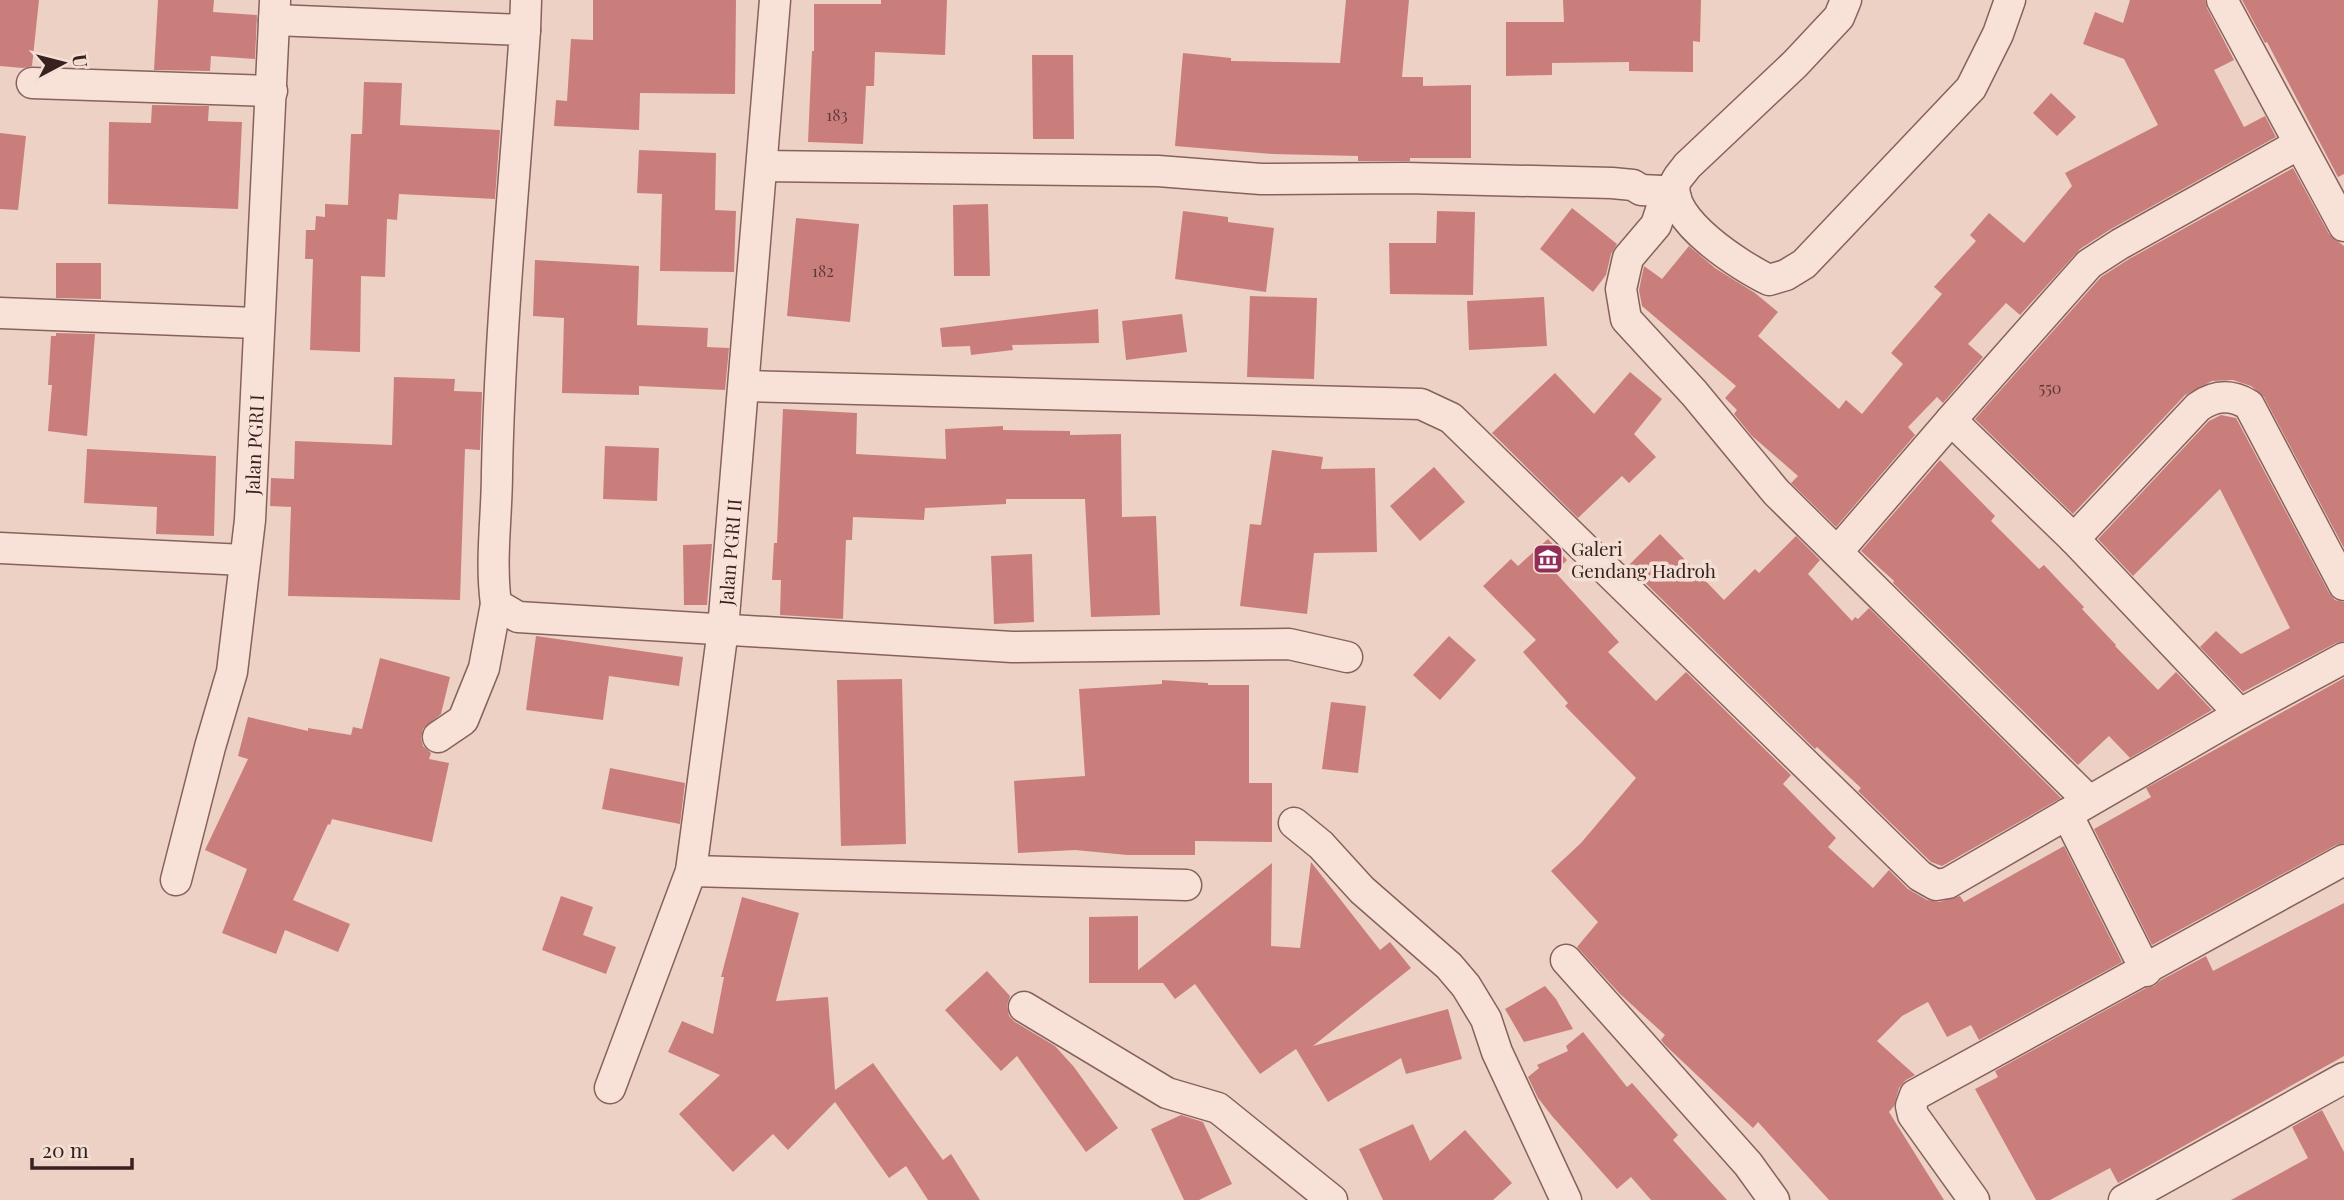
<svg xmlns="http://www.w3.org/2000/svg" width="2344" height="1200" font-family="'Playfair Display',serif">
<rect width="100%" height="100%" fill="#edd1c5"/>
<g fill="#ca7e7c">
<polygon points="0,0 39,0 32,66 23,68 0,66"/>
<polygon points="158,0 214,0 213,12 257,15 255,59 211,56 210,71 154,70"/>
<polygon points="593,0 736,0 735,94 640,93 639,130 554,126 556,100 567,101 571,39 593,40"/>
<polygon points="881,0 947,0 945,55 875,52 874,86 866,86 863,144 808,142 812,51 814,51 814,4 881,4"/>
<polygon points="1346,0 1409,0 1402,77 1423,77 1423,86 1471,85 1471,158 1410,158 1410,161 1358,161 1358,156 1272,154 1175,146 1183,53 1231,58 1231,61 1340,63"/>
<polygon points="1563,0 1701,0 1700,42 1693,41 1693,72 1629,71 1629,62 1552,63 1552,75 1506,76 1506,22 1564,22"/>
<polygon points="2130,0 2205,0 2207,8 2234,60 2214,70 2244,127 2265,116 2276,137 2111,229 2080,249 2020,315 2006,303 1968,344 1983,357 1943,403 1937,397 1908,427 1915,435 1836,527 1791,483 1798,476 1752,436 1734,414 1737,410 1725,398 1736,386 1642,306 1639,290 1644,266 1662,279 1689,246 1715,268 1755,293 1778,312 1758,336 1839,409 1846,400 1862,414 1903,364 1891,353 1942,294 1934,287 1976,241 1970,235 1989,213 2024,243 2072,186 2065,173 2158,125 2124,59 2083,44 2095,12 2123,23"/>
<polygon points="2242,0 2344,0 2344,174 2338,177 2267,42 2265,43"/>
<polygon points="1032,55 1073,55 1074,139 1033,139"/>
<polygon points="364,82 402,83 400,125 500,130 495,199 399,194 397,220 387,219 385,277 361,276 360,352 310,350 313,259 305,259 306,230 315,230 316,216 325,217 325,204 348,205 351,134 362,134"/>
<polygon points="2051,93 2076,117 2057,136 2033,113"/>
<polygon points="152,105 209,106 208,121 242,122 238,209 108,204 109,122 151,123"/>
<polygon points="0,133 26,136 18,210 0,209"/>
<polygon points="639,150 716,153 715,210 736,211 734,272 660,271 662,194 637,193"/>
<polygon points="2293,168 2329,234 2344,246 2344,548 2264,397 2251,386 2233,380 2212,381 2185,395 2073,514 1975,419 2101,277 2129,259"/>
<polygon points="988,204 990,276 954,276 953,205"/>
<polygon points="1572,208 1617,244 1611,254 1606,275 1593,292 1540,249"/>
<polygon points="1183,211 1228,217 1228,222 1274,228 1266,292 1175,279"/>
<polygon points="1437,211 1475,212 1473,295 1390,294 1389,243 1436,243"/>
<polygon points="796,218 859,224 850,322 787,316"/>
<polygon points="535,260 639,266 637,325 708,328 707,347 729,348 725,390 639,386 639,395 562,393 564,318 533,316"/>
<polygon points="56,263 101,263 101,299 56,298"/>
<polygon points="1250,296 1317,298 1314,379 1247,377"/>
<polygon points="1544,297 1547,346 1469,350 1467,301"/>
<polygon points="1098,309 1099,343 1012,345 1013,350 971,355 970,346 942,347 940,328"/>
<polygon points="1182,314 1187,352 1126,360 1122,321"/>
<polygon points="56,333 95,334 87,436 48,431 52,385 48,385 51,336 56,336"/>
<polygon points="1630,372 1662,399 1634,434 1656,457 1629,483 1622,476 1578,518 1492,433 1555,373 1594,414"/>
<polygon points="394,377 455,379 454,391 482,392 480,450 465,449 460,600 288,596 291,507 270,506 271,478 294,479 295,441 392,445"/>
<polygon points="783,409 857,413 856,454 946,459 945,429 1003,426 1003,430 1070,431 1070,435 1121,434 1122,517 1156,516 1160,615 1091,617 1085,499 1006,499 1006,504 925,508 924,520 853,517 852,540 846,540 843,619 780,615 781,580 772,580 774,543 777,543"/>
<polygon points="2221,415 2236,418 2329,593 2335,600 2344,602 2344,641 2336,643 2243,692 2200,647 2216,631 2241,654 2290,628 2220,489 2133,576 2098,539 2209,421"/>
<polygon points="605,446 659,448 657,501 603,499"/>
<polygon points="87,449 216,456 214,536 156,534 157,507 84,503"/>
<polygon points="1272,450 1323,457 1321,469 1375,468 1377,552 1314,553 1307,614 1240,606 1250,524 1261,525"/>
<polygon points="1940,460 1995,516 1991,521 2039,569 2044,565 2061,583 2084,607 2082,609 2116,645 2115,646 2158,690 2176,672 2212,710 2130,758 2109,736 2078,765 1893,583 1894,581 1861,551"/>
<polygon points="1434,467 1465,502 1420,541 1390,506"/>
<polygon points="1660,534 1724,600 1755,569 1759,573 1796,536 1820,560 1808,574 1852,621 1855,617 1858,619 1869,608 2061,798 1942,866 1931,862 1858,791 1861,788 1817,747 1815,749 1628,566"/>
<polygon points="1548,539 1567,560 1555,572 1619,642 1608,652 1656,701 1686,672 1791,775 1783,784 1836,838 1828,847 1873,888 1889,870 1908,889 1927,900 1939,902 1960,896 1964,902 2064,846 2122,962 1979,1040 1971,1025 1947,1037 1928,1002 1902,1016 1877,1041 1915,1075 1906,1080 1899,1088 1894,1106 1889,1112 1944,1200 1829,1200 1758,1122 1753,1128 1665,1045 1661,1040 1665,1035 1620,994 1577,947 1598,922 1551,871 1581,843 1636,778 1565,706 1568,703 1523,652 1536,640 1483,586 1511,559 1518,566"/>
<polygon points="712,544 707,605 684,605 683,545"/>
<polygon points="1032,554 1034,622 994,624 991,556"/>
<polygon points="536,636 683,657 679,686 609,676 603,720 526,710"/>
<polygon points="1449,636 1476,660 1440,700 1413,675"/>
<polygon points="380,658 450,677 441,714 423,729 421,738 423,746 431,753 429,759 449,763 432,842 332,819 330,825 328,824 293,900 350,924 338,952 285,930 276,954 222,933 247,869 205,850 248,759 238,756 248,717 308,731 308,728 351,735 353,727 362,729"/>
<polygon points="2344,678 2344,843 2336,845 2152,945 2094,829 2151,797 2146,788"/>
<polygon points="902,679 906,844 841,846 837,680"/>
<polygon points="1162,680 1208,683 1208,685 1249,685 1249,783 1272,783 1272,842 1195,841 1195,855 1127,855 1075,850 1018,853 1014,781 1085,776 1079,689 1162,684"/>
<polygon points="1331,702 1366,706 1358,773 1322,769"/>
<polygon points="610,768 685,783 680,824 602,809"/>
<polygon points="1311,862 1380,950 1390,942 1411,968 1313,1046 1448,1009 1462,1059 1406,1074 1401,1058 1328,1102 1296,1049 1260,1074 1195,984 1175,999 1163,983 1089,983 1089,917 1138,916 1138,970 1272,863 1271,946 1300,948"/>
<polygon points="561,896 593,907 583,935 616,947 606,974 542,950"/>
<polygon points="742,897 799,913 776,1001 828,997 835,1090 873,1063 943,1160 951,1154 980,1200 928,1200 906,1166 889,1178 835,1102 788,1150 773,1134 733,1172 679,1114 720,1075 668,1052 682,1021 713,1034 724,977 721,977"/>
<polygon points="2344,903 2344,1056 2118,1183 2110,1168 2050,1200 2036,1200 1975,1089 1998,1077 1995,1071 2146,988 2154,986 2161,980 2206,956 2213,971"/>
<polygon points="987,971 1010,996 1007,1006 1009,1016 1015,1022 1055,1046 1074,1067 1118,1128 1086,1152 1017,1056 1001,1071 945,1010"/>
<polygon points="1545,986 1556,999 1573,1029 1524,1042 1505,1009"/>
<polygon points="1583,1032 1627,1087 1632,1083 1678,1135 1673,1140 1727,1200 1651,1200 1631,1177 1617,1189 1552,1116 1538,1098 1528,1077 1539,1068 1537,1065 1568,1051 1566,1046"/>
<polygon points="2322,1110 2344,1152 2344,1200 2231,1200 2308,1158 2292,1127"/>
<polygon points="1181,1115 1203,1122 1232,1184 1199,1200 1184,1200 1151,1129"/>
<polygon points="1413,1124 1430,1161 1465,1130 1512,1183 1493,1200 1383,1200 1359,1149"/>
</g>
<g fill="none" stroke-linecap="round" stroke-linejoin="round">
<g stroke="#87625c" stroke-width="33">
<g id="minor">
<path d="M1846,0L1839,17L1795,64L1687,166C1684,171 1676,178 1675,184C1667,220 1742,267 1769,280L1786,275L1804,264L1971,88L1998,34L2010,0"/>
<polyline points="2222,0 2344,226"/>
<path d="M274,20L525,30C515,177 500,324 497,472C497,516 490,560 496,604L518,617L1012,647L1289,644L1347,657"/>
<polyline points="525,30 526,0"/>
<polyline points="32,83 272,91"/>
<polyline points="762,166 1158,171 1261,179 1406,178 1612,183 1633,185 1641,190 1661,191 1676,198"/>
<polyline points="1661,191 1662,207 1656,225 1628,258 1621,289 1626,319 1694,393 1776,492 2088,800"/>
<polyline points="0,313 258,323"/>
<polyline points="744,386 1421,404 1451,418 1920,876 1936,885 1948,883 2240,714 2344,658"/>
<path d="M2074,539L2198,407C2215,395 2231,394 2249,405L2344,585"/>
<polyline points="0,548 244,560"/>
<polyline points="1838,551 1951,420"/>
<polyline points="2240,714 2074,539 1951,420 2089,264 2120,244 2299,144"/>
<polyline points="438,737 463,720 484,668 496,604"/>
<polyline points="2067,814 2146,971"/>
<polyline points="1294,823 1321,845 1362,890 1449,966 1466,986 1486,1019 1497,1052 1566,1200"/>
<polyline points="691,871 1186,885"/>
<path id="s1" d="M176,880L210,747L232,672L250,520L275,1"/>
<polyline points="1566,960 1748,1164 1774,1200"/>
<polyline points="1024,1007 1167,1093 1218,1108 1332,1200"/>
<path id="s2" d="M610,1088L691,871L723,629L775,0"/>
<polyline points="1974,1200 1913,1115 1911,1106 1915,1095 2344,860"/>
<polyline points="2124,1200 2344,1078"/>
</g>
</g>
<use href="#minor" stroke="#f8e2d8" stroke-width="30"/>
</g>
<defs>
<g id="museum-square" transform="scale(1.575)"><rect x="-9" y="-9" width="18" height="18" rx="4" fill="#942e57" stroke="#f4dfd5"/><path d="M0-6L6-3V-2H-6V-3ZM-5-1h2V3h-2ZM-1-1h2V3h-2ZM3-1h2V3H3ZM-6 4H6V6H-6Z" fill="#fff"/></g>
</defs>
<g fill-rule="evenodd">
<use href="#museum-square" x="1548" y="559"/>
</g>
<g text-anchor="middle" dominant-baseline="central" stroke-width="7" stroke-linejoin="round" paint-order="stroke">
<g font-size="16" fill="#5c3836">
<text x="837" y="114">183</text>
<text x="823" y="270">182</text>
<text x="2050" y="387">550</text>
</g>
<g font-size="19" fill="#38211f" stroke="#f4dfd5">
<text stroke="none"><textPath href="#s1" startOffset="444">Jalan PGRI I</textPath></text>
<text stroke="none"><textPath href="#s2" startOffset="553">Jalan PGRI II</textPath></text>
</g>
<g font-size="19" fill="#38211f" stroke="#f4dfd5" text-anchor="start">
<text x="1571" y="548">Galeri<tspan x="1571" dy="22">Gendang Hadroh</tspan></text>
</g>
</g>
<g transform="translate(63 63) rotate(83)" stroke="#f4dfd5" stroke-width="5" paint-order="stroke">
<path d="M0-5L12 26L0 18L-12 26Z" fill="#38211f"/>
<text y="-10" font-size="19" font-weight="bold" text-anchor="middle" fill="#38211f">U</text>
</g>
<path d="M32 1158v10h100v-10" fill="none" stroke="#38211f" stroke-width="3.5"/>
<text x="42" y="1158" font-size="21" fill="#38211f" stroke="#f4dfd5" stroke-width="5" paint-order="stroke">20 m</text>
</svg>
